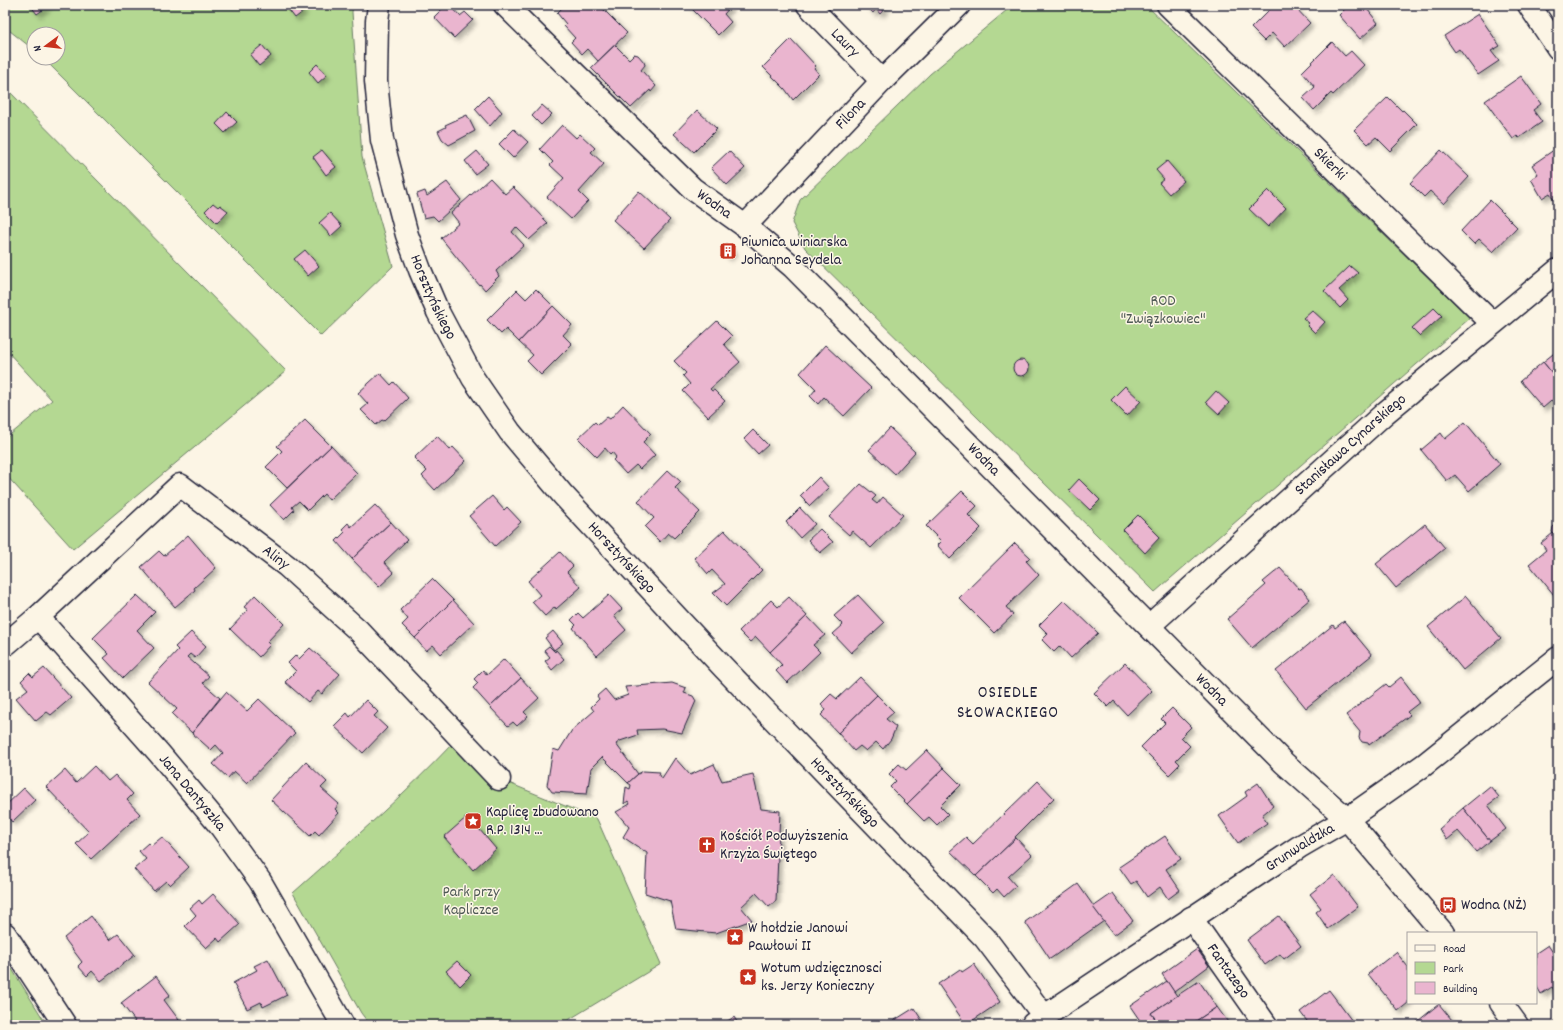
<svg xmlns="http://www.w3.org/2000/svg" width="1563" height="1030" font-family="Dekko,sans-serif">
<defs>
<filter id="shadow"><feDropShadow dx="3.5" dy="3.5" stdDeviation="2" flood-color="#0004"/></filter>
</defs>
<rect width="100%" height="100%" fill="#fcf5e5"/>
<filter id="ink" filterUnits="userSpaceOnUse"><feTurbulence type="fractalNoise" baseFrequency=".025" numOctaves="2"/><feDisplacementMap in="SourceGraphic" scale="8" xChannelSelector="R" yChannelSelector="G"/><feConvolveMatrix kernelMatrix="1 2 1 2 8 2 1 2 1" color-interpolation-filters="sRGB"/></filter>
<g filter="url(#ink)">
<g fill="#b4d892" stroke="#6b7d66">
<polygon points="5,5 353,5 352,12 362,157 393,266 321,336 43,58 58,58 58,34 34,34 34,50 5,27"/>
<polygon points="1013,5 1146,5 1470,318 1155,592 805,248 792,223 800,200 930,74"/>
<polygon points="5,87 286,371 73,549 5,474 5,439 52,400 5,349"/>
<path d="M454,742L499,779L597,819L661,964L560,1025H370L361,1013L293,893C348,844 403,796 454,742Z"/>
<polygon points="5,958 47,1025 5,1025"/>
</g>
<g fill="#eab5cf" stroke="#22223b" filter="url(#shadow)">
<polygon points="30,5 47,5 48,6 37,14"/>
<polygon points="285,5 299,5 304,11 295,18"/>
<polygon points="446,5 450,5 460,16 465,12 473,20 454,38 434,17"/>
<polygon points="565,5 599,5 627,33 598,61 587,49 582,54 571,42 575,38 564,26 566,24 557,13"/>
<polygon points="688,5 732,5 724,14 731,22 718,35"/>
<polygon points="866,5 888,5 880,14 876,9 873,13"/>
<polygon points="1274,5 1293,5 1310,23 1285,47 1272,33 1264,41 1251,28"/>
<polygon points="1349,5 1364,5 1378,23 1360,39 1339,15"/>
<polygon points="1478,14 1500,46 1491,51 1499,61 1478,75 1459,49 1455,52 1444,36"/>
<polygon points="791,39 816,66 814,68 819,74 793,100 785,89 763,67"/>
<polygon points="1332,42 1345,56 1351,51 1364,65 1333,95 1331,93 1314,110 1303,98 1315,87 1302,72"/>
<polygon points="262,45 271,56 259,66 250,55"/>
<polygon points="615,45 629,59 634,54 638,55 644,62 645,65 641,70 656,86 651,92 650,90 631,108 591,68"/>
<polygon points="317,64 327,75 318,83 309,72"/>
<polygon points="1521,76 1541,104 1533,110 1542,122 1519,138 1517,136 1513,139 1485,101"/>
<polygon points="488,96 502,112 490,126 475,109"/>
<polygon points="1388,97 1402,111 1403,110 1417,124 1390,151 1376,137 1368,144 1354,130"/>
<polygon points="542,105 552,114 541,125 532,116"/>
<polygon points="697,110 717,129 694,152 674,134"/>
<polygon points="227,112 237,122 225,133 216,124"/>
<polygon points="467,115 475,131 449,145 442,139 438,131 446,127 445,125"/>
<polygon points="562,125 576,138 580,134 595,148 591,152 604,164 579,192 588,201 571,219 547,197 564,178 550,165 553,162 540,149"/>
<polygon points="514,129 528,142 513,158 499,144"/>
<polygon points="1558,147 1558,207 1550,193 1542,198 1531,179 1538,174 1532,165"/>
<polygon points="322,150 336,167 326,175 313,157"/>
<polygon points="1441,150 1469,177 1444,204 1430,191 1424,197 1410,183"/>
<polygon points="477,151 488,164 475,174 465,161"/>
<polygon points="729,151 745,168 727,185 711,168"/>
<polygon points="1167,161 1184,181 1169,194 1159,183 1164,179 1156,170"/>
<polygon points="490,178 505,194 513,187 548,223 529,240 516,227 512,232 524,245 496,271 499,276 485,290 480,284 479,285 441,238 459,223 451,213"/>
<polygon points="447,182 461,200 438,221 433,216 424,218 417,194 425,191 427,196"/>
<polygon points="1268,190 1286,208 1268,227 1249,209"/>
<polygon points="639,191 670,220 644,248 613,220"/>
<polygon points="1490,200 1517,227 1493,252 1479,239 1474,244 1461,231"/>
<polygon points="213,203 218,207 220,205 228,211 217,223 205,211"/>
<polygon points="330,213 342,226 331,236 319,223"/>
<polygon points="727,244 734,251 728,258 721,250"/>
<polygon points="305,250 319,266 308,276 294,259"/>
<polygon points="1350,266 1358,273 1339,290 1348,300 1340,308 1324,291"/>
<polygon points="536,289 553,306 519,342 506,329 501,334 487,320 517,290 526,299"/>
<polygon points="553,306 572,325 563,335 572,344 541,375 527,361 533,355 519,342"/>
<polygon points="1434,308 1442,316 1420,336 1412,328"/>
<polygon points="1312,310 1325,322 1315,333 1307,325 1309,323 1303,318"/>
<polygon points="717,321 732,336 724,344 740,362 710,389 712,391 714,390 725,401 708,417 683,391 690,384 683,376 686,373 674,361"/>
<polygon points="825,345 871,388 844,416 824,397 818,404 810,396 816,389 800,373"/>
<polygon points="1558,350 1558,380 1543,362"/>
<circle cx="1021" cy="368" r="8"/>
<polygon points="1543,362 1558,380 1558,395 1543,408 1520,381"/>
<polygon points="380,373 391,385 394,382 408,398 384,421 382,420 376,425 361,410 368,404 358,393"/>
<polygon points="1125,386 1141,401 1127,416 1111,400"/>
<polygon points="1216,391 1229,403 1219,414 1206,402"/>
<polygon points="623,405 651,434 643,442 655,455 640,469 636,465 626,474 613,460 616,457 612,452 610,454 605,448 597,457 578,438 595,422 598,425 607,417 610,419"/>
<polygon points="305,420 331,446 287,488 266,467 282,451 277,446"/>
<polygon points="1465,422 1500,464 1469,491 1455,475 1447,481 1421,450 1441,433 1445,439"/>
<polygon points="890,428 915,452 895,474 869,450"/>
<polygon points="753,430 768,445 758,454 744,439"/>
<polygon points="437,436 450,450 453,447 466,461 435,490 422,476 427,471 414,458"/>
<polygon points="331,446 357,473 329,500 324,494 308,510 299,501 292,507 294,510 284,520 270,505"/>
<polygon points="668,470 681,482 675,488 700,512 674,538 668,533 660,542 645,527 654,518 638,501"/>
<polygon points="819,477 829,488 810,506 800,496"/>
<polygon points="1079,479 1100,500 1090,510 1069,490"/>
<polygon points="861,484 876,496 872,500 877,504 883,497 903,515 871,548 852,531 849,535 829,517"/>
<polygon points="962,491 977,506 968,515 981,528 950,559 937,545 941,541 926,526"/>
<polygon points="492,496 504,510 507,507 521,522 495,546 469,516"/>
<polygon points="375,505 391,522 352,559 336,541 345,532 342,529 348,523 351,527"/>
<polygon points="800,508 815,524 800,538 786,522"/>
<polygon points="1138,515 1160,537 1145,553 1123,530"/>
<polygon points="391,522 407,540 384,562 394,573 379,587 352,559"/>
<polygon points="1558,522 1558,539 1552,532 1553,527"/>
<polygon points="1425,524 1445,548 1396,588 1376,564"/>
<polygon points="820,529 833,542 820,553 808,540"/>
<polygon points="724,530 762,570 726,606 713,593 725,584 712,570 708,574 694,558"/>
<polygon points="1553,533 1558,539 1558,592 1554,595 1529,564 1546,550 1541,543"/>
<polygon points="188,535 216,568 194,588 195,590 175,607 141,567 159,551 164,556"/>
<polygon points="1015,543 1030,557 1026,561 1039,575 1006,607 1013,615 994,633 959,598"/>
<polygon points="560,552 573,566 567,572 581,587 556,609 555,607 545,616 532,602 540,595 528,581"/>
<polygon points="1280,568 1299,589 1301,588 1310,599 1252,648 1227,619 1266,585 1263,582"/>
<polygon points="432,579 453,600 415,638 402,625 408,619 400,610"/>
<polygon points="137,595 155,612 137,630 154,648 123,678 104,658 109,654 93,638"/>
<polygon points="255,595 284,624 267,642 270,645 259,657 230,629 248,610 244,607"/>
<polygon points="609,595 622,609 614,616 626,630 597,656 573,628 576,625 571,620 578,613 583,618"/>
<polygon points="858,595 884,623 851,653 833,634 843,625 834,616"/>
<polygon points="1466,596 1501,638 1463,670 1428,627"/>
<polygon points="789,597 807,616 770,652 756,637 750,642 739,631 771,600 778,607"/>
<polygon points="453,600 474,623 441,654 433,645 426,651 415,638"/>
<polygon points="1064,600 1098,633 1071,658 1060,646 1054,652 1042,640 1048,634 1039,625"/>
<polygon points="807,616 825,635 813,645 820,652 787,683 776,671 782,665 770,652"/>
<polygon points="1344,621 1372,655 1306,708 1276,671 1333,625 1335,628"/>
<polygon points="553,631 563,643 554,650 545,638"/>
<polygon points="191,632 206,646 195,658 190,654 187,657 209,676 203,683 220,698 192,733 172,714 177,709 148,682 178,650 175,647"/>
<polygon points="549,646 555,652 556,650 564,659 552,670 545,661 550,657 544,650"/>
<polygon points="310,648 340,674 322,694 318,691 308,702 285,682 296,671 288,663 296,655 299,659"/>
<polygon points="504,659 521,678 490,707 473,688 478,683 474,679 483,670 487,675"/>
<polygon points="1125,663 1152,691 1127,715 1114,701 1108,707 1094,693"/>
<polygon points="44,668 71,698 51,715 47,712 36,721 16,698 28,689 21,681 29,673 33,677"/>
<polygon points="860,677 877,695 838,733 821,715 826,710 821,704 831,694 837,699"/>
<polygon points="1401,677 1420,702 1407,712 1410,715 1369,745 1368,743 1362,742 1359,738 1360,732 1346,715 1386,684 1389,687"/>
<polygon points="521,678 539,698 524,712 528,716 517,726 513,722 508,726 490,707"/>
<polygon points="672,683 686,688 684,693 693,696 696,701 682,733 662,729 637,730 638,735 620,741 616,744 638,774 628,783 602,757 591,768 587,794 552,792 547,785 553,749 559,751 572,730 594,711 591,707 599,699 597,696 605,689 614,700 628,695 625,687"/>
<polygon points="226,692 247,711 259,699 295,733 247,783 234,771 228,778 213,764 223,753 216,745 211,750 192,733"/>
<polygon points="877,695 894,712 886,719 896,727 891,739 883,749 876,742 866,751 860,746 854,751 838,733"/>
<polygon points="366,700 378,712 374,716 387,728 363,753 334,726 347,713 350,717"/>
<polygon points="1172,708 1191,727 1181,737 1190,746 1176,760 1180,764 1169,775 1141,747 1165,723 1161,719"/>
<polygon points="927,750 944,768 907,804 890,787 896,781 889,774 899,764 906,770"/>
<polygon points="675,758 690,775 714,764 722,781 753,774 761,809 780,811 776,901 769,907 756,893 741,907 752,920 716,933 676,929 670,901 645,893 647,853 623,837 629,827 616,812 630,804 628,801 624,804 626,787 630,789 631,785 628,783 638,774 643,771 660,772 659,776 662,778"/>
<polygon points="306,762 327,782 321,788 339,804 335,809 339,813 319,835 315,831 310,836 271,800"/>
<polygon points="94,766 108,781 115,775 133,794 127,800 140,814 91,859 76,844 89,832 46,787 65,770 76,783"/>
<polygon points="944,768 961,785 940,806 948,814 937,825 929,817 924,821 907,804"/>
<polygon points="1038,781 1054,798 1015,837 1016,838 976,876 950,851 966,837 973,844"/>
<polygon points="1258,783 1273,806 1262,815 1267,823 1238,843 1219,816 1247,796 1245,792"/>
<polygon points="1490,786 1499,797 1488,805 1506,829 1490,841 1463,808"/>
<polygon points="24,788 35,800 12,822 5,814 5,806"/>
<polygon points="1463,808 1490,841 1476,852 1458,831 1447,840 1439,829"/>
<polygon points="468,816 496,849 473,870 444,837"/>
<polygon points="1165,836 1181,859 1166,869 1180,890 1168,899 1160,887 1147,897 1136,881 1131,884 1119,867"/>
<polygon points="162,837 189,867 170,885 166,881 154,891 134,869 146,859 139,851 148,843 151,846"/>
<polygon points="1016,838 1032,855 1008,877 1016,886 1004,897 997,889 993,893 976,876"/>
<polygon points="1334,875 1358,907 1328,929 1316,912 1321,908 1310,894"/>
<polygon points="1078,884 1104,921 1050,959 1025,922"/>
<polygon points="1113,893 1133,921 1114,935 1093,907"/>
<polygon points="213,894 240,924 220,942 217,938 206,948 185,926 196,915 190,908 199,900 202,904"/>
<polygon points="91,916 110,940 118,934 135,955 101,981 92,971 87,976 78,966 82,962 64,938"/>
<polygon points="1279,916 1301,946 1284,959 1280,954 1265,965 1247,940"/>
<polygon points="1548,945 1558,960 1558,989 1555,991 1552,987 1541,994 1536,985 1536,953"/>
<polygon points="1197,949 1209,966 1174,992 1162,974"/>
<polygon points="1396,952 1408,967 1408,1003 1398,1011 1368,974"/>
<polygon points="268,959 287,995 263,1007 261,1002 247,1009 233,983 257,970 254,966"/>
<polygon points="457,961 471,975 460,986 446,971"/>
<polygon points="974,964 1000,1002 966,1025 938,984 960,969 962,972"/>
<polygon points="156,976 170,995 164,1000 179,1020 173,1025 130,1025 135,1021 121,1003"/>
<polygon points="1167,981 1177,996 1151,1013 1160,1025 1143,1025 1130,1006"/>
<polygon points="1199,981 1217,1007 1190,1025 1160,1025 1151,1013"/>
<polygon points="1329,990 1355,1025 1310,1025 1300,1012"/>
<polygon points="1439,1004 1456,1025 1413,1025"/>
<polygon points="1217,1007 1230,1025 1190,1025"/>
<polygon points="914,1008 923,1022 918,1025 887,1025"/>
<polygon points="734,1017 739,1025 721,1025"/>
</g>
<g fill="none" stroke-linecap="round" stroke-linejoin="round">
<g stroke="#22223b" stroke-width="25">
<g id="street">
<path id="s1" d="M379,5L377,21L376,81L382,140L407,235L420,270L438,312L473,378L510,432L563,495L724,668L985,938L1044,1016"/>
<path id="s2" d="M505,5L693,189L745,226L793,267L1284,763L1347,819L1443,933"/>
<path id="s3" d="M808,5L882,81"/>
<path id="s4" d="M1168,5L1492,323"/>
<polyline points="1529,5 1558,48"/>
<path id="s5" d="M745,226L882,81L959,5"/>
<path id="s6" d="M38,617L180,485L287,566L359,631L499,779"/>
<path id="s7" d="M1149,626L1385,413L1558,270"/>
<path id="s8" d="M5,645L38,617L159,753L221,827L260,881L343,1025"/>
<path id="s9" d="M1191,918L1266,1025"/>
<polyline points="5,934 65,1025"/>
<polyline points="1501,1003 1517,1025"/>
<path id="s10" d="M1033,1024L1299,847L1347,819L1424,765L1558,658"/>
</g>
</g>
<use href="#street" stroke="#fcf5e5" stroke-width="22"/>
</g>
</g>
<defs>
<g id="building-square" transform="scale(0.9)"><rect x="-9" y="-9" width="18" height="18" rx="4" fill="#c8321e" stroke="#fcf5e5"/><path d="M-4-6H4V6H1V3H-1V6H-4ZM-2.5-4.3h1.7v1.8h-1.7ZM.8-4.3h1.7v1.8H.8ZM-2.5-1h1.7V.8h-1.7ZM.8-1h1.7V.8H.8Z" fill="#fff"/></g>
<g id="sight-square" transform="scale(0.9)"><rect x="-9" y="-9" width="18" height="18" rx="4" fill="#c8321e" stroke="#fcf5e5"/><path d="M0-6L1.8-2.2L6-1.7L2.9 1.2L3.7 5.4L0 3.3L-3.7 5.4L-2.9 1.2L-6-1.7L-1.8-2.2Z" fill="#fff"/></g>
<g id="church-square" transform="scale(0.9)"><rect x="-9" y="-9" width="18" height="18" rx="4" fill="#c8321e" stroke="#fcf5e5"/><path d="M-1.2-6h2.4v3.5h3.3v2.4h-3.3V6h-2.4V-.1h-3.3v-2.4h3.3Z" fill="#fff"/></g>
<g id="bus-square" transform="scale(0.9)"><rect x="-9" y="-9" width="18" height="18" rx="4" fill="#c8321e" stroke="#fcf5e5"/><path d="M-5-6H5V4H4V6H2V4H-2V6H-4V4H-5ZM-3.5-4V0h7V-4ZM-3.5 1.2v1.5H-2V1.2ZM2 1.2v1.5H3.5V1.2Z" fill="#fff"/></g>
</defs>
<g fill-rule="evenodd">
<use href="#building-square" x="728" y="251"/>
<use href="#sight-square" x="473" y="821"/>
<use href="#church-square" x="707" y="845"/>
<use href="#bus-square" x="1448" y="905"/>
<use href="#sight-square" x="735" y="937"/>
<use href="#sight-square" x="748" y="977"/>
</g>
<g text-anchor="middle" dominant-baseline="central" stroke-width="3" stroke-linejoin="round" paint-order="stroke">
<g font-size="16" fill="#22223b" stroke="#fcf5e5">
<text stroke="none"><textPath href="#s3" startOffset="53">Laury</textPath></text>
<text stroke="none"><textPath href="#s5" startOffset="154">Filona</textPath></text>
<text stroke="none"><textPath href="#s4" startOffset="227">Skierki</textPath></text>
<text stroke="none"><textPath href="#s2" startOffset="289">Wodna</textPath></text>
<text stroke="none"><textPath href="#s1" startOffset="301">Horsztyńskiego</textPath></text>
<text stroke="none"><textPath href="#s7" startOffset="271">Stanisława Cynarskiego</textPath></text>
<text stroke="none"><textPath href="#s2" startOffset="661">Wodna</textPath></text>
<text stroke="none"><textPath href="#s6" startOffset="314">Aliny</textPath></text>
<text stroke="none"><textPath href="#s1" startOffset="625">Horsztyńskiego</textPath></text>
<text stroke="none"><textPath href="#s2" startOffset="985">Wodna</textPath></text>
<text stroke="none"><textPath href="#s1" startOffset="949">Horsztyńskiego</textPath></text>
<text stroke="none"><textPath href="#s8" startOffset="277">Jana Dantyszka</textPath></text>
<text stroke="none"><textPath href="#s10" startOffset="320">Grunwaldzka</textPath></text>
<text stroke="none"><textPath href="#s9" startOffset="65">Fantazego</textPath></text>
</g>
<g font-size="16" fill="#22223b" stroke="#fcf5e5" text-anchor="start">
<text x="741" y="242">Piwnica winiarska<tspan x="741" dy="18">Johanna Seydela</tspan></text>
<text x="486" y="812">Kaplicę zbudowano<tspan x="486" dy="18">R.P. 1314 ...</tspan></text>
<text x="720" y="836">Kościół Podwyższenia<tspan x="720" dy="18">Krzyża Świętego</tspan></text>
<text x="1461" y="905">Wodna (NŻ)</text>
<text x="748" y="928">W hołdzie Janowi<tspan x="748" dy="18">Pawłowi II</tspan></text>
<text x="761" y="968">Wotum wdzięcznosci<tspan x="761" dy="18">ks. Jerzy Konieczny</tspan></text>
</g>
<g font-size="16" fill="#4e5955" stroke="#fcf5e5">
<text x="1163" y="301">ROD<tspan x="1163" dy="18">"Związkowiec"</tspan></text>
<text x="471" y="892">Park przy<tspan x="471" dy="18">Kapliczce</tspan></text>
</g>
<g font-size="17" letter-spacing="1" fill="#22223b" stroke="#fcf5e5">
<text x="1008" y="694">OSIEDLE<tspan x="1008" dy="20">SŁOWACKIEGO</tspan></text>
</g>
</g>
<rect width="1563" height="1030" fill="none" stroke="#fcf5e5" stroke-width="20"/>
<rect x="10" y="10" width="1543" height="1010" fill="none" stroke="#22223b" stroke-width="1.5" filter="url(#ink)"/>
<rect x="1407" y="932" width="130" height="72" fill="#fcf5e5" stroke="#a5a1a1"/>
<rect x="1415" y="945" width="20" height="6" fill="#fcf5e5" stroke="#a5a1a1"/>
<text x="1443" y="952" font-size="12" fill="#22223b">Road</text>
<rect x="1415" y="962" width="20" height="12" fill="#b4d892" stroke="#a5a1a1"/>
<text x="1443" y="972" font-size="12" fill="#22223b">Park</text>
<rect x="1415" y="982" width="20" height="12" fill="#eab5cf" stroke="#a5a1a1"/>
<text x="1443" y="992" font-size="12" fill="#22223b">Building</text>
<g transform="translate(46 46) rotate(255)"><circle r="19" fill="#fcf5e5" stroke="#a5a1a1"/>
<path d="M0-3L7 15L0 10L-7 15Z" fill="#c8321e"/>
<text y="-6" font-size="11" font-weight="bold" text-anchor="middle" fill="#22223b">N</text>
</g>
</svg>
